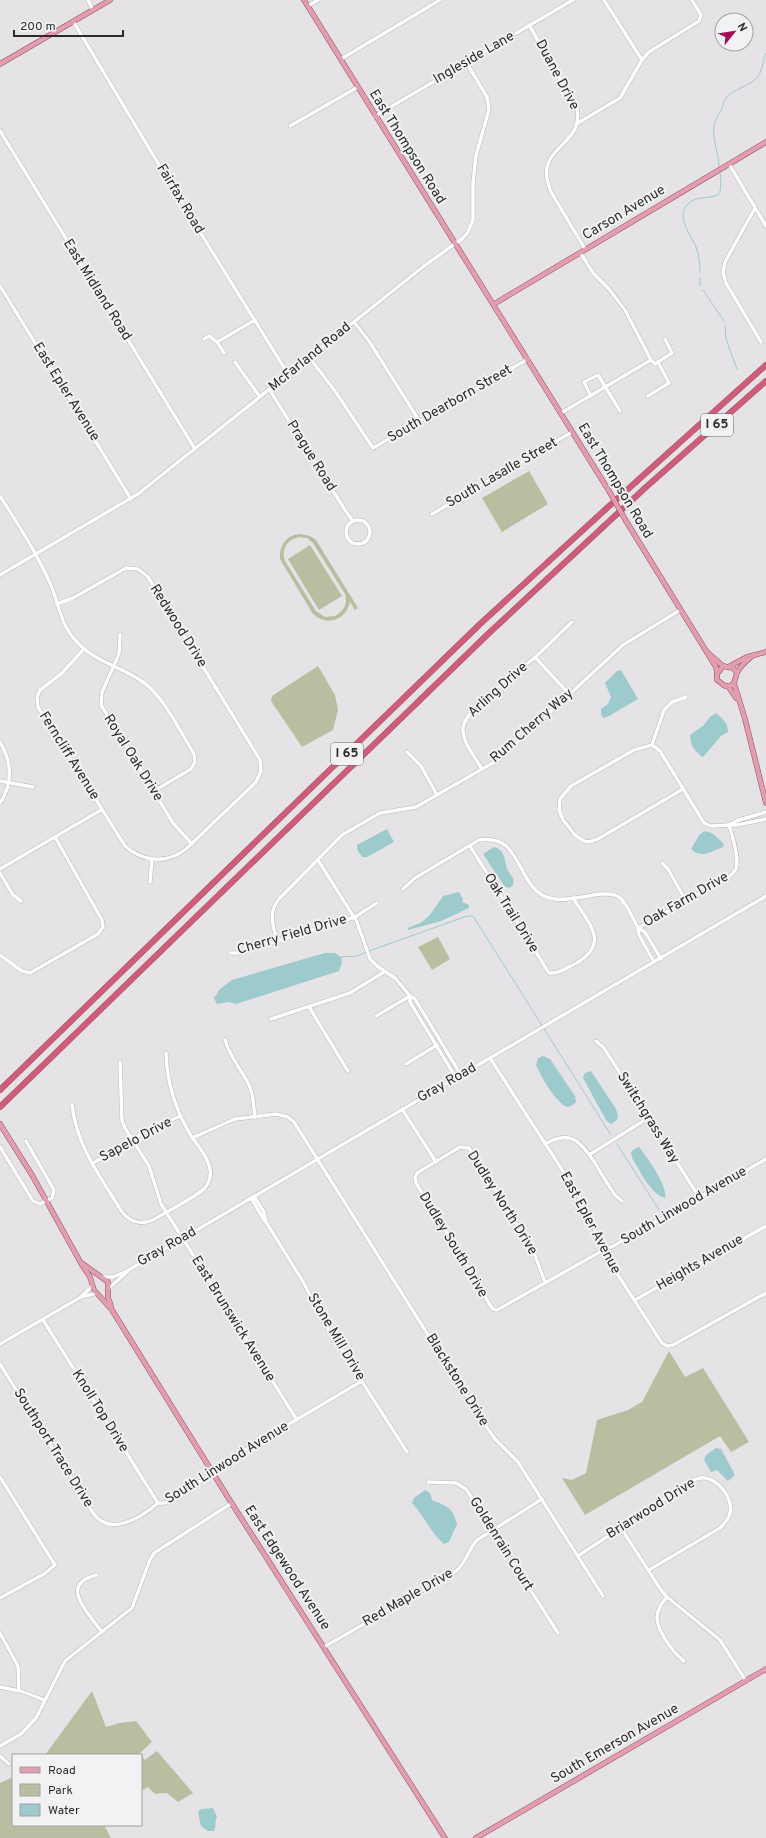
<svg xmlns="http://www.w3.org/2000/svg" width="766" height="1838" font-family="Overpass,sans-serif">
<rect width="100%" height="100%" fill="#e5e3e6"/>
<g fill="#babea1" fill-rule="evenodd">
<polygon points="529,471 548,504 502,532 482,498"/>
<path d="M300,534L310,536L316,540L358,608L355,610L350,602C346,620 327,627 313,614L280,559C279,546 286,535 300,534ZM299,537L307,538L313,543L345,594C348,604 344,611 335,616L325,617L316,611L285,561C281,549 287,540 299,537Z"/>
<polygon points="310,545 342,596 319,610 288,559"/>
<polygon points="318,666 335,695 338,710 333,730 302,747 271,701 272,696"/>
<polygon points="438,937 450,959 432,970 418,947"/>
<polygon points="669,1351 685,1377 703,1368 749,1442 731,1452 720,1436 585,1515 562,1478 572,1480 586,1473 597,1420 628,1410 642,1402"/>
<polygon points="92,1691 106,1727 120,1723 136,1721 152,1742 140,1753 145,1760 157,1751 193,1793 178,1802 167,1793 155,1794 148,1787 141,1791 141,1755 45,1755"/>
<polygon points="13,1777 13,1825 104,1825 111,1838 0,1838 0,1783"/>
</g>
<g fill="#9dcacc">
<polygon points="621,670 638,699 609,716 603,718 601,714 601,709 608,704 611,697 605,683 617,671"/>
<path d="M716,713C723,719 728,723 728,732L721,736L703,757C695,752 690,745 690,735L703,726L710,717Z"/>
<polygon points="387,829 394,842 367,857 362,857 357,849 357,845"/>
<path d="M705,831L712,833L724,844L723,847C710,852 701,859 691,849L700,834Z"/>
<path d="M494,847C507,850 504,863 508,871C511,876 515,878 513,885L510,888L505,887L483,854Z"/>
<polygon points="459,892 463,899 462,902 469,905 469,908 441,921 408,930 408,928 422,922 430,915 443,896"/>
<polygon points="325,953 335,953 341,957 342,963 339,971 236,1004 229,1002 217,1004 214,998 220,989 232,980"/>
<path d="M543,1056L550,1059L575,1096L576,1102L571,1106L566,1107C553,1098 543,1080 536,1065L538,1058Z"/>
<polygon points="591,1071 616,1109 618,1116 617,1120 611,1124 606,1120 583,1078 585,1073"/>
<path d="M639,1147C647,1157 668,1186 665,1198C650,1194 640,1170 632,1158L631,1152L634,1149Z"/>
<polygon points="716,1448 721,1449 734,1473 734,1476 728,1481 717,1470 711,1472 704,1460 706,1455"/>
<path d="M425,1490L430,1493L432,1500C448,1507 452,1507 457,1524L449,1542L444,1544C431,1533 424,1516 412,1503L414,1498Z"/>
<path d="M213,1808L217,1817C214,1822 217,1827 214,1831H208L201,1826L198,1812L201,1809Z"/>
</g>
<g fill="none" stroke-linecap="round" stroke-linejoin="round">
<g stroke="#9dcacc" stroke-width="1">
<path d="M719,166C719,153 712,141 714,127C715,118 719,115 722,108C723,106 723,103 724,101C731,87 753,88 760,73C763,67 763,59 766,53"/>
<path d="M700,272C700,264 699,254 696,247C691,235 675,216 688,204C697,194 711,201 720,193L721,179L720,173"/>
<polyline points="700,286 700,278"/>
<polyline points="703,290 724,321"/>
<polyline points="725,326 726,339 737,369"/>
<polyline points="369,951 467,916 473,916 611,1135"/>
<polyline points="341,957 357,956 366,952"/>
<polyline points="617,1144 663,1216"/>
</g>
<g stroke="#b9b7ba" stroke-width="4.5">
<g id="minor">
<polyline points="88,0 93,10"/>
<polyline points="604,0 642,60"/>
<polyline points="308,6 318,0"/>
<polyline points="73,21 174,190 288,374"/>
<path d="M529,25L577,108C585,148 531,145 551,192L585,249"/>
<polyline points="341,59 440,0"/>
<polyline points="375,116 573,0"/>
<polyline points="578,123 620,98 642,60 649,52 699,21 701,15 692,0"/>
<polyline points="290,126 358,87"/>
<polyline points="0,131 195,449"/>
<polyline points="729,164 766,226"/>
<polyline points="755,208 725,262 723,272 726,283 761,342"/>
<polyline points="580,252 593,273 608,288 625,310 651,360 655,364 658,362 669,383 648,396"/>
<polyline points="0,286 131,499"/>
<polyline points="354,322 369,341 420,422"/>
<polyline points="204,339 209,336 217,342 224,353"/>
<polyline points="217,342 255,320"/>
<polyline points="309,357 335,391 373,448 528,359"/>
<polyline points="235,362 260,397"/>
<polyline points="658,362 672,353 665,339"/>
<polyline points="269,389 345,510 353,521"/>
<polyline points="591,396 584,382 598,375 620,411"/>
<polyline points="561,413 651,360"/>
<path d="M0,496C18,524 36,552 50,583C59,603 60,624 76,641C94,662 121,666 143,682C164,697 180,731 194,754L195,762L191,769L154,791"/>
<polyline points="432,514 572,432"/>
<circle cx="358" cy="532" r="12"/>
<polyline points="0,575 138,494 424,266 463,238 468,232 473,220 473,183 476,155 489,110 487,97 466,62"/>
<path d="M57,604L73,598L126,568L138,569L148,577L260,760L261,771L256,782L186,849C167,864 143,862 125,846L38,707L37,697L40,690L61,674L84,649"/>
<polyline points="120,634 119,654 102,692 101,705 173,823 192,844"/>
<polyline points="535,657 569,694"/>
<path d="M0,742C12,762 13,784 0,803"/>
<polyline points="652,745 634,750 571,786 560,799 559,810 563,820 575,835 584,841 589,842 598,839 683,789"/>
<polyline points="652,745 664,710 672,702 686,697"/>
<polyline points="407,752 421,766 437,795"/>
<path d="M482,769C475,757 462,742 463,728C465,708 516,673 532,660C546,648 558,635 572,622"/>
<polyline points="0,781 33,787"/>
<polyline points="766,812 736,821 729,825 737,825 766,819"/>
<path d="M470,846L549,973C559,974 566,968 575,964C611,943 589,924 573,898"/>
<polyline points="318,860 357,922 370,959 377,966 395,978 410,996 376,1016"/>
<polyline points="662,863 668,869 686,901"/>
<polyline points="0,869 101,810"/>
<polyline points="0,873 13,895 21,901"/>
<polyline points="150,882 152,859"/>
<path d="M403,889L415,878L479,840C514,835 515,864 532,886C548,908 577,897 601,894C606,894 614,893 619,897C627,903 633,919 638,928L727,878C730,876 734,873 736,869C740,858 732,835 729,825L711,826L704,823L660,751L652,745"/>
<path d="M277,941C273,925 268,914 278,900L342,835L380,813L416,807L498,760L623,645L680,610"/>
<polyline points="230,953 239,953 355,917 377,903"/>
<polyline points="0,955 22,971 30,973 98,934 103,927 102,920 55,837"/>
<polyline points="654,962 639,935 638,928 645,932 661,959"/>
<polyline points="309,1007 348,1071"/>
<polyline points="271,1019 350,993 384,972"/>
<path d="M225,1040C230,1057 241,1069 249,1085C254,1095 253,1106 255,1117"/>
<polyline points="596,1041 604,1048 699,1197"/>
<polyline points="490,1058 577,1193 587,1211 607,1258 662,1343 667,1346 673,1345 766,1293"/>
<polyline points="120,1062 122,1121 125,1128 149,1166 161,1204 297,1420"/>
<polyline points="406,1064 437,1045"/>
<polyline points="456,1078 410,1002 410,996 415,999 461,1075"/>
<path d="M72,1104C76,1146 101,1177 122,1212C130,1222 141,1225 153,1220C164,1213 198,1196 205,1188C210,1182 212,1173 209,1165C206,1154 196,1144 190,1134C175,1109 167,1083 166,1053"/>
<polyline points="402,1109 436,1162"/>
<polyline points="192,1138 235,1119 276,1114 288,1117 294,1122 481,1419 495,1439 518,1462 603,1596"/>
<path d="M545,1144C571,1129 581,1142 595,1163C601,1174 608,1184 615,1195L622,1201"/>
<polyline points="0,1147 33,1201 40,1204 52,1198 54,1190 26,1141"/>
<polyline points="589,1155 648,1118"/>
<polyline points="92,1164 131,1139 180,1116"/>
<polyline points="251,1198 264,1220 266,1222 264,1212 254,1196"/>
<polyline points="266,1222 302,1280 329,1330 407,1452"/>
<polyline points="103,1277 113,1277 127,1271 766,896"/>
<polyline points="545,1282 533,1250 469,1148 460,1147 417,1173 415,1177 416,1183 474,1277 490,1305 493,1309 497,1310 600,1252 608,1249 766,1159"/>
<polyline points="109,1288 127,1272"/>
<polyline points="82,1296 93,1285"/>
<polyline points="635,1300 766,1226"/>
<polyline points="43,1320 158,1503"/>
<polyline points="0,1344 81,1297 97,1293"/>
<path d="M0,1364L93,1513C110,1537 141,1518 158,1503H165L209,1476L216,1467L362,1381"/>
<polyline points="0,1477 55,1565 44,1574 0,1598"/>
<polyline points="428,1482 456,1483 466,1489 558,1633"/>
<polyline points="621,1528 661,1590 667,1597 720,1640 746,1681"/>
<path d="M578,1556L693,1480C696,1479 701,1477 705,1478C719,1480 733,1498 730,1513C729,1519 724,1524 720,1528L649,1570"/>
<path d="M97,1575C57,1584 89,1614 102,1632"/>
<path d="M667,1597C653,1613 655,1622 665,1639C671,1648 675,1654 684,1661"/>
<polyline points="0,1633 18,1666 19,1690"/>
<path d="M324,1647L456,1571C466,1563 468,1550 477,1540L542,1499"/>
<polyline points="0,1687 24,1692 44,1700"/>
<polyline points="0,1746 21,1734 36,1718 65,1661 132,1608 149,1562 154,1553 232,1503"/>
<polyline points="0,1756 9,1764"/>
</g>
</g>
<g stroke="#944c5f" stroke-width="5.5">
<g id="major">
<polyline points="304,0 609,491"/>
<polyline points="0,64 110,0"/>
<polyline points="494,304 766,142"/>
<polyline points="626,521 716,667 717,674"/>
<polyline points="707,652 723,666"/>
<polyline points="730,666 747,657 766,652"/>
<path d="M737,673L733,668L723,666L717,674V680L725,686C737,687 734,678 738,671C741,665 747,661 752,656"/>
<polyline points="734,683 745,719 766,803"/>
<polyline points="728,686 736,698"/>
<polyline points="0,1124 32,1175 82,1265 90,1277 94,1290 112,1310 229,1499 445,1838"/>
<polyline points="83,1264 108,1282 108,1297 111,1306"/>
<polyline points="476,1838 766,1669"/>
</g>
</g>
<g stroke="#944c5f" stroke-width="6">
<g id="highway">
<polyline points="0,1090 479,625 607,508 766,365"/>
<polyline points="0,1107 488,634 645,488 766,381"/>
</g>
</g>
<use href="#minor" stroke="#fff" stroke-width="3.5"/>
<use href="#major" stroke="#e19eaf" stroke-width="4.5"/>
<use href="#highway" stroke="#cd5d7a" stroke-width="5.5"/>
<g stroke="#944c5f" stroke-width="5.5" stroke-linecap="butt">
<polyline id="major-bridge" points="609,491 626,521"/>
</g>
<use href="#major-bridge" stroke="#e19eaf" stroke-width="4.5"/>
</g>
<g text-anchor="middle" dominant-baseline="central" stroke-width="4" stroke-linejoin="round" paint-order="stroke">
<g fill="#f2f1f4" stroke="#676668" stroke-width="1">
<rect x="701" y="414" width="32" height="22" rx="3"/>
<rect x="331" y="743" width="32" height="22" rx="3"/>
</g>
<g font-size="13" font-weight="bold" fill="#2b2b2c">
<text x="717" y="425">I 65</text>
<text x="347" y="754">I 65</text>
</g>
<g font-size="14" fill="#2b2b2c" stroke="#f2f1f4">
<text transform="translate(474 58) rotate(-30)">Ingleside Lane</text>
<text transform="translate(557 75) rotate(62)">Duane Drive</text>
<text transform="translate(407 147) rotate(58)">East Thompson Road</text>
<text transform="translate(180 199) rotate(59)">Fairfax Road</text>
<text transform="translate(624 213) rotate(-31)">Carson Avenue</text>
<text transform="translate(97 290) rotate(58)">East Midland Road</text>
<text transform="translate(310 357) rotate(-39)">McFarland Road</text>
<text transform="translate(66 392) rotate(58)">East Epler Avenue</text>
<text transform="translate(450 404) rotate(-30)">South Dearborn Street</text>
<text transform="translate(311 456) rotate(58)">Prague Road</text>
<text transform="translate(502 473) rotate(-30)">South Lasalle Street</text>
<text transform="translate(615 481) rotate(59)">East Thompson Road</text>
<text transform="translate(178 626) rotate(58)">Redwood Drive</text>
<text transform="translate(498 690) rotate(-42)">Arling Drive</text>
<text transform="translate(532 726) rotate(-41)">Rum Cherry Way</text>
<text transform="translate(69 756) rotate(58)">Ferncliff Avenue</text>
<text transform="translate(133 758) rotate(58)">Royal Oak Drive</text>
<text transform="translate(686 900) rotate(-30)">Oak Farm Drive</text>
<text transform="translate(511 913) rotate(58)">Oak Trail Drive</text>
<text transform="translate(292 935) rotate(-16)">Cherry Field Drive</text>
<text transform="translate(447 1083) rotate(-30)">Gray Road</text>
<text transform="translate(648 1118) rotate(58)">Switchgrass Way</text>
<text transform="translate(136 1140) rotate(-28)">Sapelo Drive</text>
<text transform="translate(502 1203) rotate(58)">Dudley North Drive</text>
<text transform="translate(684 1206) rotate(-30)">South Linwood Avenue</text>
<text transform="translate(590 1223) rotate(62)">East Epler Avenue</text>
<text transform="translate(453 1245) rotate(59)">Dudley South Drive</text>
<text transform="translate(167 1247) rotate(-30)">Gray Road</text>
<text transform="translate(700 1263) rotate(-30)">Heights Avenue</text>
<text transform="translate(233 1319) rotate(58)">East Brunswick Avenue</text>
<text transform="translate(336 1337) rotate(59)">Stone Mill Drive</text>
<text transform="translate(457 1380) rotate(58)">Blackstone Drive</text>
<text transform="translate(100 1411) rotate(58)">Knoll Top Drive</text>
<text transform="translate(53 1448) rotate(58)">Southport Trace Drive</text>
<text transform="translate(227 1463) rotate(-32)">South Linwood Avenue</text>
<text transform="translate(651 1509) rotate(-32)">Briarwood Drive</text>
<text transform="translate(501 1544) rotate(58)">Goldenrain Court</text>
<text transform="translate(287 1568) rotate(57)">East Edgewood Avenue</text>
<text transform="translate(408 1598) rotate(-30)">Red Maple Drive</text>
<text transform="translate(615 1744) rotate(-30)">South Emerson Avenue</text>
</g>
</g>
<rect x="12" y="1754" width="130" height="72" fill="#f2f1f4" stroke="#a2a2a4"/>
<rect x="20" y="1767" width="20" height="6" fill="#e19eaf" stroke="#a2a2a4"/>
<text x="48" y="1774" font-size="12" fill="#2b2b2c">Road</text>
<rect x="20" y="1784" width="20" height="12" fill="#babea1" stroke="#a2a2a4"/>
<text x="48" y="1794" font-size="12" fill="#2b2b2c">Park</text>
<rect x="20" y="1804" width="20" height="12" fill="#9dcacc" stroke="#a2a2a4"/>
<text x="48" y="1814" font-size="12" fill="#2b2b2c">Water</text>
<g transform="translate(734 32) rotate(60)"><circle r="19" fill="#f2f1f4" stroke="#a2a2a4"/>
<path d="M0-3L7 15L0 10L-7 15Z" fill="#a10f55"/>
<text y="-6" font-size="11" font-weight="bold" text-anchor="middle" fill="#2b2b2c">N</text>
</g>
<path d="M14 30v6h109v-6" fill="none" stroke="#2b2b2c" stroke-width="2"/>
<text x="20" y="30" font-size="12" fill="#2b2b2c" stroke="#f2f1f4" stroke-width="3" paint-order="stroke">200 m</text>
</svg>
